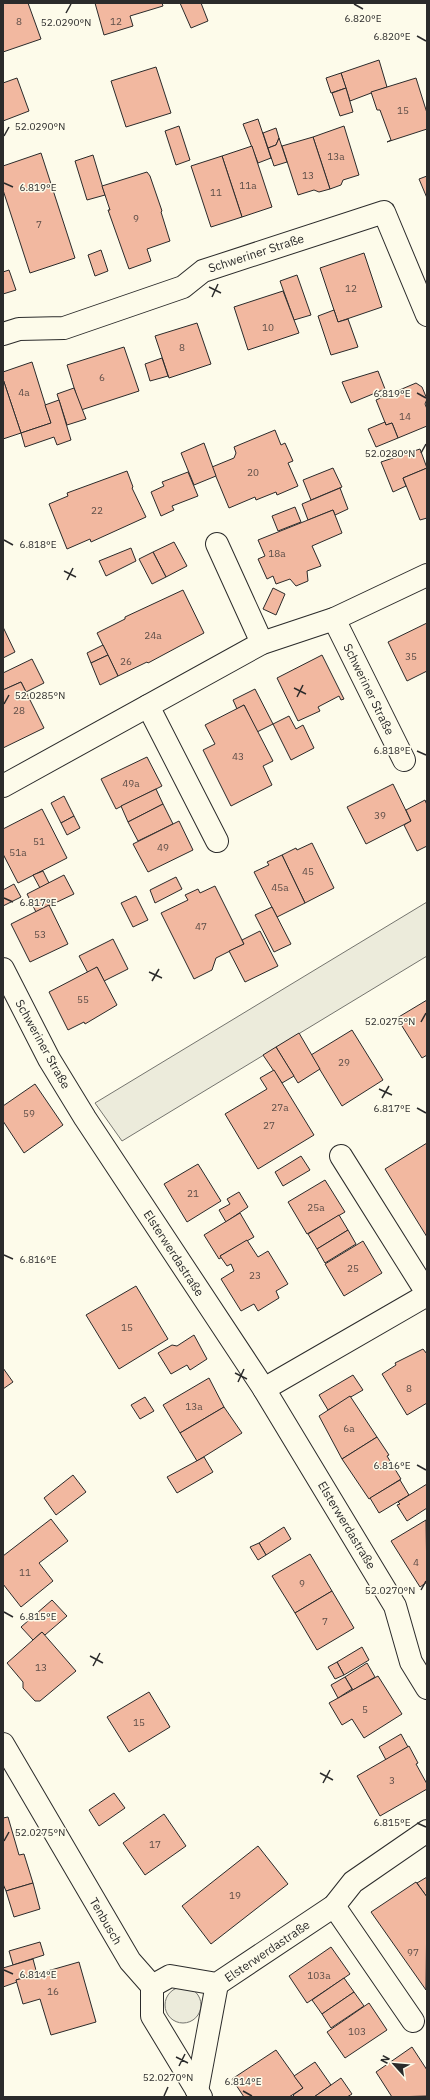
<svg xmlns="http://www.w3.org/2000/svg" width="430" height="2100" font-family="'IBM Plex Sans',sans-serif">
<rect width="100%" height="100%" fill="#fdfbea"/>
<g fill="#ecebdb" stroke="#74746e">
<polygon points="427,902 427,956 122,1141 95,1103"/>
<circle cx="183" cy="2005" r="18"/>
</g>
<g fill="#f2b8a0" stroke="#2b2b2b">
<polygon points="3,3 28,3 41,39 3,52"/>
<polygon points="95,3 162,3 163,6 130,16 133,26 104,35"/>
<polygon points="180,3 201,3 208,21 191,28"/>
<polygon points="379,60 387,87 350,101 341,73"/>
<polygon points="156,67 171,113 126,127 111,81"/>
<polygon points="341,73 346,88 331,93 326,78"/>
<polygon points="17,78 29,111 3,121 3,83"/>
<polygon points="416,78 427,113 427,129 387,142 391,140 380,110 377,110 371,92"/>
<polygon points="346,88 353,112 340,116 332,93"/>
<polygon points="258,119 271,158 258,163 243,124"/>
<polygon points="179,126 190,160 176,165 165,131"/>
<polygon points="344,126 359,175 343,180 341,185 330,189 313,137"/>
<polygon points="276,128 279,138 276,145 268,148 263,133"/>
<polygon points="313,137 330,189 319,192 314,190 298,195 282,146"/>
<polygon points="279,138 287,162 274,166 268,148 276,145"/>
<polygon points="252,146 272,207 242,217 222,156"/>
<polygon points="41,153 75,258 30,273 3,190 3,166"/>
<polygon points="93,155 105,195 87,200 75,161"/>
<polygon points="222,156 242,217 211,227 191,166"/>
<polygon points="147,172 150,176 162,211 161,212 170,241 147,249 151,261 129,269 108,210 110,210 102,186"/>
<polygon points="427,176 427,198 419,179"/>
<polygon points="101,250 108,271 95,276 88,255"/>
<polygon points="364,253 382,307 338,322 320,268"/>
<polygon points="9,270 16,290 3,294 3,272"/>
<polygon points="297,275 311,315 294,320 280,281"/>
<polygon points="283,291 299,333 248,350 234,307"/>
<polygon points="334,310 338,322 348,319 358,347 331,355 318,316"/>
<polygon points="197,323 211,364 169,378 155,336"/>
<polygon points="124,347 139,391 81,410 67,365"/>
<polygon points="162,358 168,376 150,381 145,364"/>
<polygon points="32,362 51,423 21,433 3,379 3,372"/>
<polygon points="378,371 385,389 351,403 342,382"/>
<polygon points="3,379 21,433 3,439"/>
<polygon points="416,383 422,387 427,399 425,404 427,409 427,426 398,438 392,423 386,425 376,400"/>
<polygon points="74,388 86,419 67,425 57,394"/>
<polygon points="59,400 71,440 57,445 54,437 25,447 21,433 51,423 45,405"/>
<polygon points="385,422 386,425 392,423 398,438 376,447 368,429"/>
<polygon points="275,430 281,445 285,443 293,461 288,463 298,486 277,495 276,492 256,500 255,497 229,508 212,467 234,458 236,453 234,447"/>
<polygon points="204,443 216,476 194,485 181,453"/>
<polygon points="420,449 427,468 403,478 406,486 393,492 381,462"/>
<polygon points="333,468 342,487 311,500 303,480"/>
<polygon points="427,468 427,518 420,520 403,478"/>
<polygon points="127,471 133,487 132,488 146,517 91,542 90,539 67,549 49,504 68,496 67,493"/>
<polygon points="188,472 198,496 172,506 174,510 161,516 151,492 164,486 162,482"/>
<polygon points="340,488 348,509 335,515 333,510 308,520 302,504"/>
<polygon points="295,507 301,522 278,531 272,516"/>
<polygon points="333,510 342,533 312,546 321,566 307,571 308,581 296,586 290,579 276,584 273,576 267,579 258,559 265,556 258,540"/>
<polygon points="174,542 187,566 166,577 153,552"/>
<polygon points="131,548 136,561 106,576 99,561"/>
<polygon points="153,552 166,577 152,584 139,559"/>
<polygon points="273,588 285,594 276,615 263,609"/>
<polygon points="183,590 204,633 148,663 147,662 118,676 97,633 125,619 125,617"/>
<polygon points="427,623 427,671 407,681 388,642"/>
<polygon points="3,627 15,652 3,658"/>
<polygon points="103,645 108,655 91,663 87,653"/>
<polygon points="108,655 118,676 100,685 91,663"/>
<polygon points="322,655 344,699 341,700 339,696 318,707 320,711 298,721 277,678"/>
<polygon points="32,659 44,683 26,692 21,682 3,690 3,673"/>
<polygon points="21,682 44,728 3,748 3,690"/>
<polygon points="255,689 273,724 257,732 244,705 237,709 233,700"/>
<polygon points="244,705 273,761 263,766 272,785 231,806 203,750 215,744 205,725"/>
<polygon points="289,716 296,729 303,725 314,748 291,760 273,724"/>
<polygon points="147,757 162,786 116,809 101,779"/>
<polygon points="393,784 411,821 366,844 347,807"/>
<polygon points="156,789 163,804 128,822 121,806"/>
<polygon points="64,796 74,816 61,823 51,803"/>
<polygon points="425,800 427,805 427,846 417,851 404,825 411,821 406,810"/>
<polygon points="163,804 173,824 138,841 128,822"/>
<polygon points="42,809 67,858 18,883 3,854 3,829"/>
<polygon points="74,816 80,828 67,835 61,823"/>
<polygon points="179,821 193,850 148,872 133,844"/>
<polygon points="312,843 334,888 305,903 282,855 296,848 297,850"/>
<polygon points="282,855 305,903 277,917 254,872 269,865 267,862"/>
<polygon points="43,871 49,883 40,888 33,875"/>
<polygon points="64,875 74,894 36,912 27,894"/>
<polygon points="176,877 182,889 155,903 150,890"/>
<polygon points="14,884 21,897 3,906 3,890"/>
<polygon points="215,886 244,944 216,958 212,970 194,979 161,913 188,900 185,895 198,889 200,893"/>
<polygon points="136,896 148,920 133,927 121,903"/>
<polygon points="49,905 68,944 30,962 11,924"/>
<polygon points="272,907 291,944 274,952 255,915"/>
<polygon points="260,931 278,966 245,982 229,951 244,944 242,940"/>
<polygon points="113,939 128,969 104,981 97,967 88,973 79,956"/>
<polygon points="97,967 117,1005 85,1024 84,1022 68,1030 49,992"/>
<polygon points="427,1000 427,1055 422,1058 397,1018"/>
<polygon points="352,1030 383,1080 342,1106 311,1055"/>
<polygon points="299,1033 320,1069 298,1083 276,1047"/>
<polygon points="276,1047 294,1076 282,1083 263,1055"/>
<polygon points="274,1070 314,1135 258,1169 225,1114 267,1089 260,1078"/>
<polygon points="35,1084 63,1125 24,1153 3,1121 3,1106"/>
<polygon points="427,1143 427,1237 385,1169"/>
<polygon points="301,1156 310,1170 283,1186 275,1172"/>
<polygon points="198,1164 221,1201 187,1222 164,1184"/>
<polygon points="325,1180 345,1212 307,1234 288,1202"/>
<polygon points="239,1192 248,1207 226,1222 219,1210 230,1204 227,1199"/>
<polygon points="240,1213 254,1237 220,1256 222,1257 219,1259 204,1235"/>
<polygon points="339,1215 348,1230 317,1249 308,1234"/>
<polygon points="348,1230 356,1244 325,1263 317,1249"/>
<polygon points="247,1240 258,1257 268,1251 288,1284 276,1291 279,1298 258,1311 254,1304 241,1311 221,1279 234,1271 231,1264 227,1266 220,1256"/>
<polygon points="363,1241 382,1273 344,1296 325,1264"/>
<polygon points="136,1286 168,1339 119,1369 86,1315"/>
<polygon points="194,1335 207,1359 190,1370 187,1365 171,1374 158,1353 172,1345 177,1346"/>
<polygon points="423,1349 427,1354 427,1403 407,1415 382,1374 396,1365 395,1363"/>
<polygon points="3,1368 13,1382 3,1389"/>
<polygon points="353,1375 363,1390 328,1410 319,1395"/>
<polygon points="209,1378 224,1407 180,1433 163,1405"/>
<polygon points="350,1396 377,1437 342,1459 319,1416"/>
<polygon points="145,1397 154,1411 140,1419 131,1405"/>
<polygon points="224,1407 242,1433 197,1461 180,1433"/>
<polygon points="377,1437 389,1455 387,1456 401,1479 369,1499 342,1459"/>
<polygon points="204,1457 213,1472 177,1493 167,1477"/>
<polygon points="73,1475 86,1492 56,1515 44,1498"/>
<polygon points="400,1480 409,1495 379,1513 370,1498"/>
<polygon points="427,1484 427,1508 407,1521 397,1505 400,1504 398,1502"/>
<polygon points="51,1519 68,1541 39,1563 53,1581 21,1607 3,1584 3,1556"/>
<polygon points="426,1520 427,1582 420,1587 391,1541"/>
<polygon points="284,1527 291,1539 266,1555 259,1543"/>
<polygon points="259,1543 266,1555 258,1560 250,1547"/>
<polygon points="310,1554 332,1591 295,1613 272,1576"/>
<polygon points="332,1591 354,1628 317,1650 295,1613"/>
<polygon points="52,1600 67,1616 45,1635 42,1632 33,1640 21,1627"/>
<polygon points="42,1632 76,1671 40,1701 35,1701 23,1688 23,1682 7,1663"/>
<polygon points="362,1647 369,1660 344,1675 337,1662"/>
<polygon points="337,1662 344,1675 335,1679 328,1667"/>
<polygon points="367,1663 375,1677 353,1690 345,1677"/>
<polygon points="378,1676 402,1714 364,1738 352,1719 342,1725 329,1703"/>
<polygon points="345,1677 352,1689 338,1698 331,1685"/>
<polygon points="149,1692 170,1727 129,1752 107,1717"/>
<polygon points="401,1734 408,1747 386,1760 379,1747"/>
<polygon points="409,1746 418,1763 416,1764 427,1784 427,1789 380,1816 357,1776"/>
<polygon points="114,1793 125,1808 99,1826 89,1810"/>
<polygon points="164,1814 186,1846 145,1875 123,1843"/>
<polygon points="8,1817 19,1855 24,1854 33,1883 6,1891 3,1884 3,1818"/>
<polygon points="258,1846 288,1884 211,1944 182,1906"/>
<polygon points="427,1877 427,1897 417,1883"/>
<polygon points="416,1882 427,1897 426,1990 371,1912"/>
<polygon points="33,1883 40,1909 14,1917 6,1891"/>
<polygon points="40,1942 44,1955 13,1965 9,1951"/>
<polygon points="331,1947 350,1974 307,2003 289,1976"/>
<polygon points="33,1959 37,1974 16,1980 17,1982 3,1987 3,1968"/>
<polygon points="79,1962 96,2022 51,2035 40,1999 23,2004 16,1980"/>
<polygon points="344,1978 354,1992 322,2014 312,2000"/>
<polygon points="354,1992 364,2006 331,2028 322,2014"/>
<polygon points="369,2003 387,2030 345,2058 327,2032"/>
<polygon points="412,2047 427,2070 427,2096 392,2097 376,2072"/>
<polygon points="276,2050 303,2088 289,2097 244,2097 232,2079"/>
<polygon points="315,2062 331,2085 314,2097 295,2097 293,2095 303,2088 294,2076"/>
<polygon points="341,2078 352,2094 347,2097 314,2097"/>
</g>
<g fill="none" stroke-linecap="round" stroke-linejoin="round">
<g stroke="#2b2b2b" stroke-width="24">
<g id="minor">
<polyline points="3,334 19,329 64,328 183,287 203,271 384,212 427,315"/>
<polyline points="217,544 262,643"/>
<polyline points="334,619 404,760"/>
<polyline points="148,706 217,841"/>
<polyline points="3,786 262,643 334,619 427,575"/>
<polyline points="3,969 49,1059 85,1118 264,1389 395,1606 411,1662 427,1688"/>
<polyline points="341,1156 427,1293"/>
<polyline points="264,1389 427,1295"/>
<polyline points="3,1744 130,1961 152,1986 152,2016 201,2097"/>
<polyline points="334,1906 413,2021"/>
<polyline points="152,1986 170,1976 217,1984 334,1906 353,1882 427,1831"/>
<polyline points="197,2091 217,1984"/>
</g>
</g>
<use href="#minor" stroke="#fdfbea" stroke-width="22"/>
</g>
<path fill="none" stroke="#2b2b2b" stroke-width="1.5" d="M354,4L363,9M66,13L71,4M417,36L426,41M4,136L9,127M4,183L13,187M209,287L221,293M212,297L218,284M417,393L426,398M421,453L426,444M4,540L13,545M64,571L76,577M67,580L73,568M294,688L306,694M297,697L303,685M4,704L9,695M417,751L426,755M4,898L13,902M149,972L162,978M152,981L159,969M421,1022L426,1013M379,1089L392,1095M382,1098L389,1086M417,1108L426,1113M4,1255L13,1259M235,1373L247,1379M238,1382L244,1369M417,1465L426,1470M421,1590L426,1581M4,1612L13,1617M90,1656L103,1663M93,1666L100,1653M320,1773L333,1780M323,1783L330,1770M417,1823L426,1827M4,1841L9,1832M4,1970L13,1974M176,2057L188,2063M179,2066L185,2054M243,2091L252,2096M164,2096L168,2087"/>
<g text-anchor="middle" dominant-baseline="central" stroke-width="3" stroke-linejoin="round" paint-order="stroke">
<g font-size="10" fill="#5d4e48">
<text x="19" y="21">8</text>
<text x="116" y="21">12</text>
<text x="403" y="110">15</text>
<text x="336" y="156">13a</text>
<text x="308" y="175">13</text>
<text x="248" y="185">11a</text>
<text x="216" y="192">11</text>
<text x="136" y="218">9</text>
<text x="39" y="224">7</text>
<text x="351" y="288">12</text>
<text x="268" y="327">10</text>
<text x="182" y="347">8</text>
<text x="102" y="377">6</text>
<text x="24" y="392">4a</text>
<text x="405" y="416">14</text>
<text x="253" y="472">20</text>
<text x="97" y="510">22</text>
<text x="277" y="553">18a</text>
<text x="153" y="635">24a</text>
<text x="411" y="656">35</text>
<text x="126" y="661">26</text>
<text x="19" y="710">28</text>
<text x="238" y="756">43</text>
<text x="131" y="783">49a</text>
<text x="380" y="815">39</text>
<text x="39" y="841">51</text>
<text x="163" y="847">49</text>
<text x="18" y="852">51a</text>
<text x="308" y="871">45</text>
<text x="280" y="887">45a</text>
<text x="201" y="926">47</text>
<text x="40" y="934">53</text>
<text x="83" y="999">55</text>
<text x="344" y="1062">29</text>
<text x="280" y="1107">27a</text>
<text x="29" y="1113">59</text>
<text x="269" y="1125">27</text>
<text x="193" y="1193">21</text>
<text x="316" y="1207">25a</text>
<text x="353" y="1268">25</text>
<text x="255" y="1275">23</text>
<text x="127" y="1327">15</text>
<text x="409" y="1388">8</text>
<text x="194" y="1406">13a</text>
<text x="349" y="1428">6a</text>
<text x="416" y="1562">4</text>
<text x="25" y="1572">11</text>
<text x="302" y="1583">9</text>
<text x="325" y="1621">7</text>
<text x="41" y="1667">13</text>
<text x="365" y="1709">5</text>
<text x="139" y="1722">15</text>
<text x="392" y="1780">3</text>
<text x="155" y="1844">17</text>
<text x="235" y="1895">19</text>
<text x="413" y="1952">97</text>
<text x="319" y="1975">103a</text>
<text x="53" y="1991">16</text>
<text x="357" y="2031">103</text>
</g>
<g font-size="12" fill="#2b2b2b" stroke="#fdfbea">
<text transform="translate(256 253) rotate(-18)">Schweriner Straße</text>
<text transform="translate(369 689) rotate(64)">Schweriner Straße</text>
<text transform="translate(43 1044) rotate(61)">Schweriner Straße</text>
<text transform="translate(174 1253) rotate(57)">Elsterwerdastraße</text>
<text transform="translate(347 1525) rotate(59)">Elsterwerdastraße</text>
<text transform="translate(106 1921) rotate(60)">Tenbusch</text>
<text transform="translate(267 1951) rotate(-34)">Elsterwerdastraße</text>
</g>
</g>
<g font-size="10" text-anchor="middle" fill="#2b2b2b" stroke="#fdfbea" stroke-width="3" stroke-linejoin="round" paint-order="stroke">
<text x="363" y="22">6.820°E</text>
<text x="66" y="26">52.0290°N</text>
<text x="392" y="40">6.820°E</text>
<text x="40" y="130">52.0290°N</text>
<text x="38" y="191">6.819°E</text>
<text x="392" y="397">6.819°E</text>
<text x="390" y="457">52.0280°N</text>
<text x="38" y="548">6.818°E</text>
<text x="40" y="699">52.0285°N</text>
<text x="392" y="754">6.818°E</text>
<text x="38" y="906">6.817°E</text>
<text x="390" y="1025">52.0275°N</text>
<text x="392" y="1112">6.817°E</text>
<text x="38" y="1263">6.816°E</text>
<text x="392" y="1469">6.816°E</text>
<text x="390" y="1594">52.0270°N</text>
<text x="38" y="1620">6.815°E</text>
<text x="392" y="1826">6.815°E</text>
<text x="40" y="1836">52.0275°N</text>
<text x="38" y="1978">6.814°E</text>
<text x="168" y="2081">52.0270°N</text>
<text x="243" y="2085">6.814°E</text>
</g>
<rect width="430" height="2100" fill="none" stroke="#2b2b2b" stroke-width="8"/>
<g transform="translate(394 2064) rotate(297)" stroke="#fdfbea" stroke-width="3" paint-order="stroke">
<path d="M0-3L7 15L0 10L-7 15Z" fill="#2b2b2b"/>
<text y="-6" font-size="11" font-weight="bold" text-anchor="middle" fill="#2b2b2b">N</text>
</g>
</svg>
